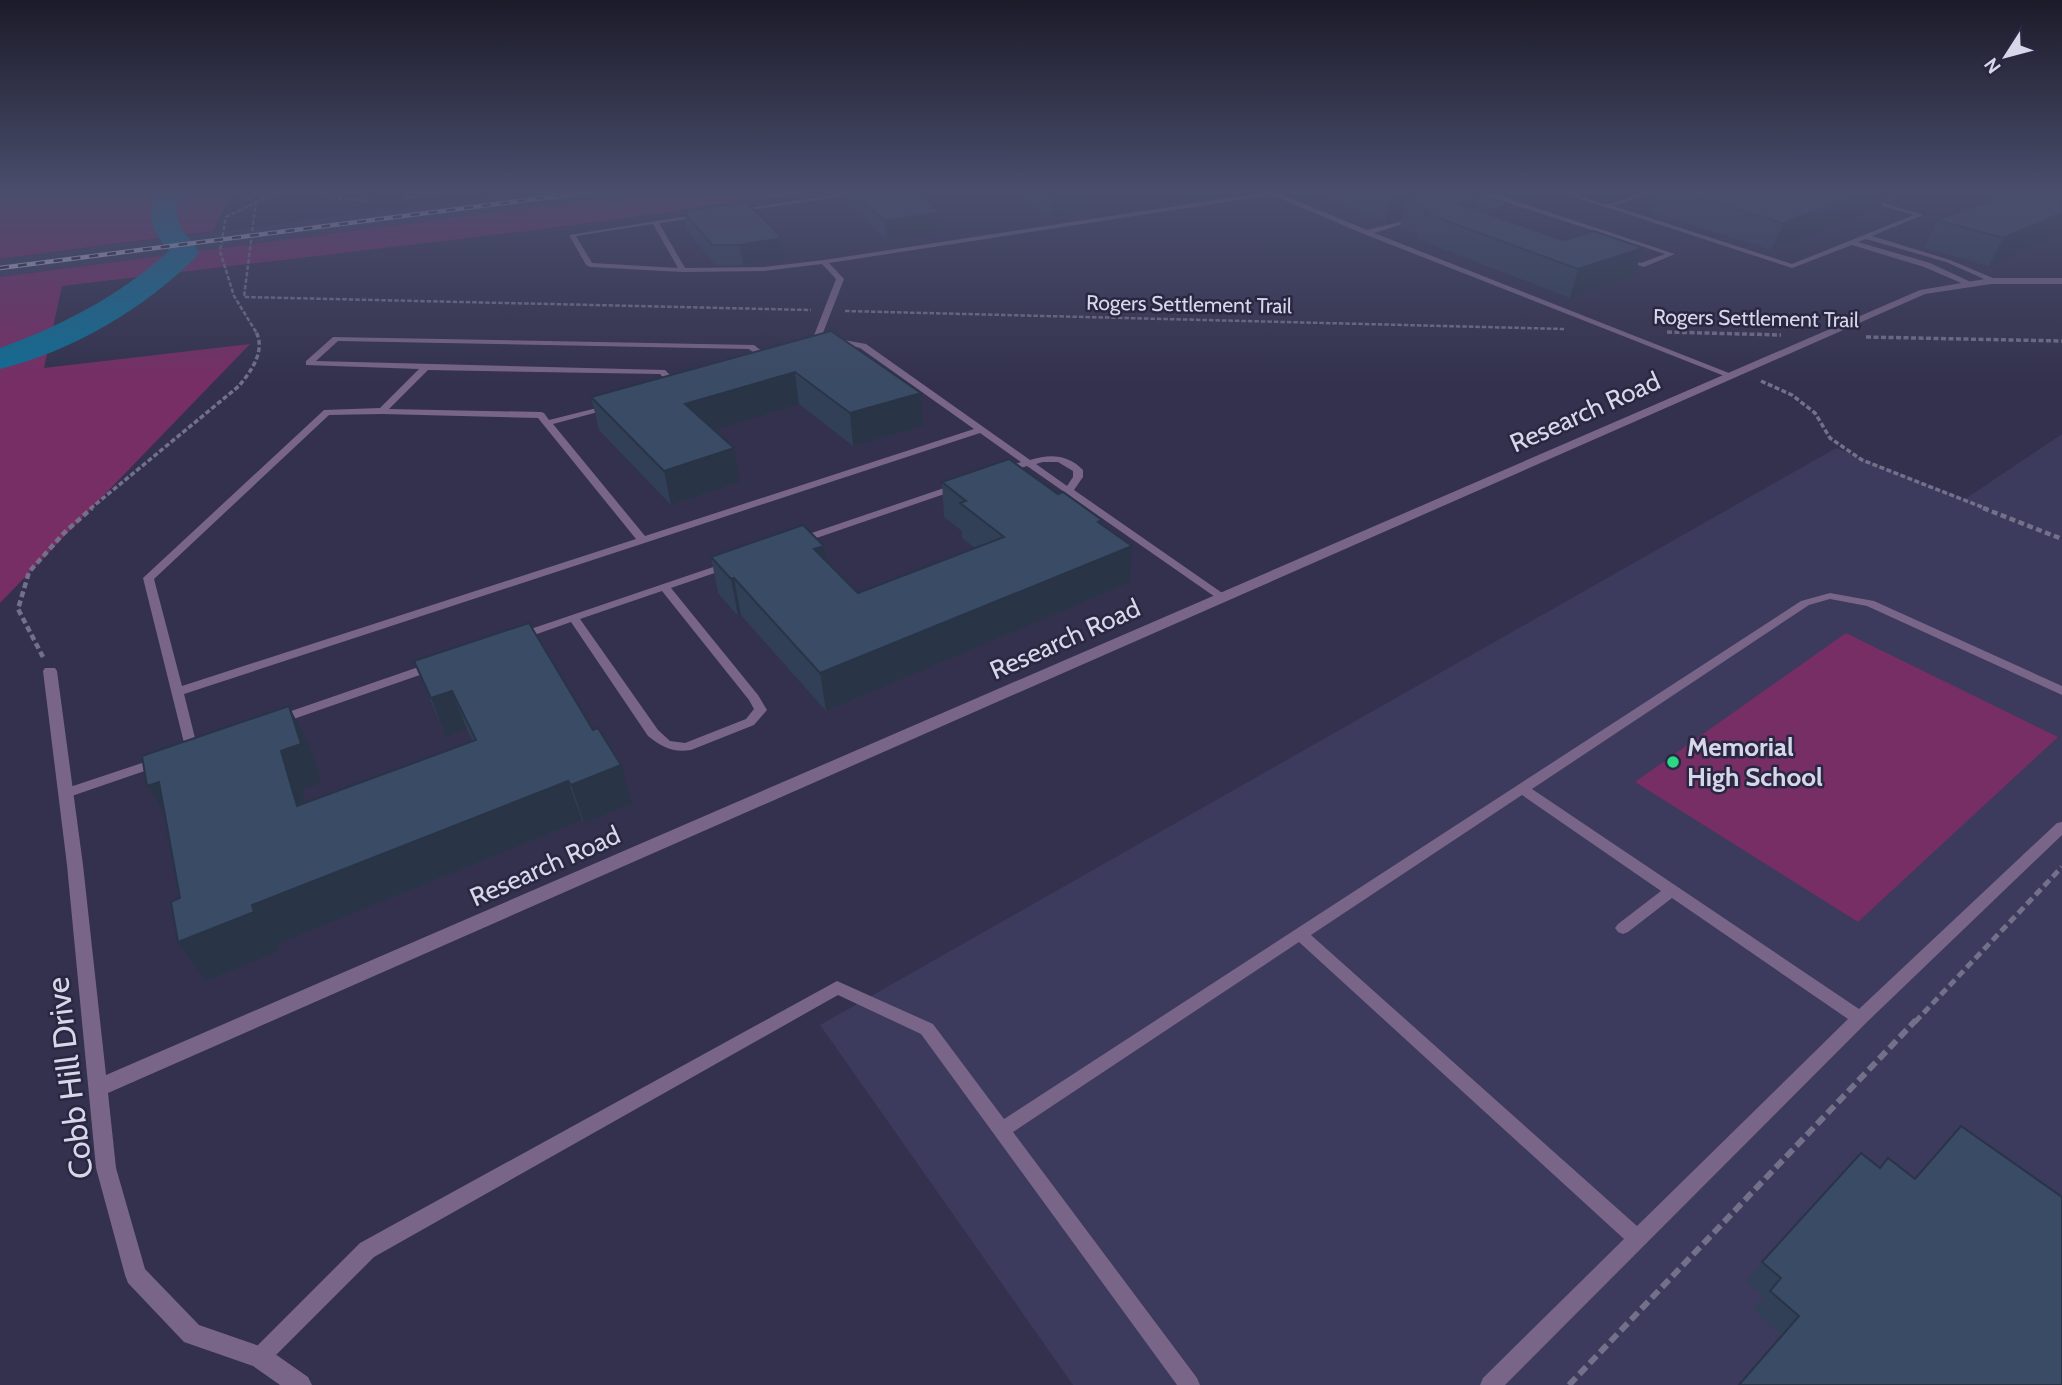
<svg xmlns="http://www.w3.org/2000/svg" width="2062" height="1385" font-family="Cabin,sans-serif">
<rect width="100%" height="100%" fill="#33314d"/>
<g fill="#3c3a5d">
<polygon points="541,191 657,191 0,277 0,259"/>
<polygon points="2062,434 2062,1385 1073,1385 820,1025 1836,448 1965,499"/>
</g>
<g fill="#772e65">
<polygon points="0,191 232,191 213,231 0,259"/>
<polygon points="657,191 822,191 528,231 62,286 44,368 250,344 0,603 0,277"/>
<polygon points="1846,633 2058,737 1858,922 1635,782"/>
</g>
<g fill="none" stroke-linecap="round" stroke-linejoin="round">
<path fill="#106d94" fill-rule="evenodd" d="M156,191H182C170,224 182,227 199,252L195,258C142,310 72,351 0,369V348C61,326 121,295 169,251C152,231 145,216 156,191Z"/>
<g stroke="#73718a" stroke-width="2.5" stroke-dasharray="4.5 2" stroke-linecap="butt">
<polyline points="230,191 255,201"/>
<polyline points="320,191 332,198 372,201"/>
<polyline points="405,198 456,191"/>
<polyline points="256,201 244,297 811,310"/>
<polyline points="845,311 1564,329"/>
<polyline points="256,332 234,296 220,251 226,217 280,191"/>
</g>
<g stroke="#73718a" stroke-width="3.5" stroke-dasharray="5 2.5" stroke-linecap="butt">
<polyline points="1667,332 1781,335"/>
<polyline points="1866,337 2062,341"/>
<polyline points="1761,381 1792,395 1815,413 1830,438 1862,460 1987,509"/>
<path d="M90,509L239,386C251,371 267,350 255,330"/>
</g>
<g stroke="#73718a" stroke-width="4.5" stroke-dasharray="6 3.5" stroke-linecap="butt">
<polyline points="1983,508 2062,539"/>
<polyline points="43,657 18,609 29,572 64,533 92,508"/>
</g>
<polyline stroke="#73718a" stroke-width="5" stroke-dasharray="8 4.5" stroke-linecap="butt" points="1915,1022 2062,867"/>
<polyline stroke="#73718a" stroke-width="6" stroke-dasharray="10 5" stroke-linecap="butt" points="1569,1385 1916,1020"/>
<g fill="#796587" fill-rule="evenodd">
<polygon points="859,191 876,191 739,212 736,210"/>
<path d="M1273,191L1367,230L1416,218V220L1374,233L1734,375L1727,377L1364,234L1272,195L829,263L844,279L821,338V347L817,349L813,347V338L836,279L822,264L764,271L683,272L590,267L586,265L569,235L700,214L702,215V217L659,223L685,268L764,267L824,260ZM653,224L678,268L592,263L576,236Z"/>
<polygon points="1475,191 1485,191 1675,254 1644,267 1618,259 1622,257 1641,263 1665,254 1493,198 1483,199 1483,197 1486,196"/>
<path d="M1557,191C1575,191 1594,204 1607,204C1621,204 1639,191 1657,191L1613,206L1792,264L1914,215L1833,191H1843L1923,215L1872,236L1950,260L2000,281L1993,283L1946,262L1866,239L1858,242L1930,263L1973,283L1966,285L1924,267L1852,245L1792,268Z"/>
<path d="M333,337L754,345L772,359V363H766L749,349L338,341L316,361L665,370L679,384V388H673L660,374L428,370L389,409L541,412L544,413L549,420L613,404V408L553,424L645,536L974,429L860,348L844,344L833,346L829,344L844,340L866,344L1030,460C1050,454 1067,454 1083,470V477L1074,490L1228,597L1226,599H1218L1027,466L1003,474L1000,473V469L1021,462L980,433L184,694L198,750L192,754H182L181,751L185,747L143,578L324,410L380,408L419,369L306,365V361ZM382,414L538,418L636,539L182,686L154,579L329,415ZM1043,462H1058L1073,471V477L1067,486L1036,464Z"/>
<polygon points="956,484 959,485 959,489 802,543 794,543 793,541 794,539"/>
<path d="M728,562L733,565L732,567L671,588L758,695L767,710L754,725L691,750C673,753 662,747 648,736L571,622L520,640L514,636L516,634ZM662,591L749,700L754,709L746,719L685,743L670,741L658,730L580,619Z"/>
<path d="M1830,593L1874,601L2062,686V695L1867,606L1830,599L1809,605L1532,789L1859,1009L2057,823L2062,822V835L1866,1023L1505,1385H1480L1483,1378L1624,1239L1299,942L1013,1132L1197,1378L1200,1385H1177L921,1034L838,995L374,1257L267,1364L260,1367L253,1364L250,1357L253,1350L360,1243L837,981L933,1024L1004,1119L1801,601ZM1522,795L1661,891L1618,924L1615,928L1618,932L1623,934L1628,932L1672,898L1848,1019L1637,1226L1311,935Z"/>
<polygon points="433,662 439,666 437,669 282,723 278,724 272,720 274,717"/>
<polygon points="160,757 165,758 167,761 165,764 66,798 61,796 59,793 61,790"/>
</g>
<g fill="#796587" fill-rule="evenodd">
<polygon points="381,191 394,191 391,193"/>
<polygon points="1991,278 2062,278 2062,284 1991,284 1925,294 108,1093 116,1168 145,1269 199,1325 268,1349 308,1377 312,1385 280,1385 253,1366 184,1342 128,1283 125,1275 96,1168 67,865 43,671 45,668 55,668 57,671 83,865 106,1075 1920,290"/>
</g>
<g stroke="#bbbacf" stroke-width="4.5">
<polyline id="rail" points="0,268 598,191"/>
</g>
<use href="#rail" stroke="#292742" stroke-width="2.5" stroke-dasharray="9" stroke-linecap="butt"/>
</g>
<g fill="#324057">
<polygon points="847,191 914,191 942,231 887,240 849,206"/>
<polygon points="1012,191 1103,191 1102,209 1051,218"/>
<polygon points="1328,191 1467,191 1466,194 1476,197 1508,204 1506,214 1496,217 1564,240 1643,248 1634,276 1570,298 1417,239 1418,235 1400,228 1402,217 1385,222 1327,199"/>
<polygon points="1659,191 1922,191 1892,203 1883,200 1880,208 1772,250 1652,213"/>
<polygon points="2062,197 1989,266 1924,248 1937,220"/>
<polygon points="683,211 782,238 785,258 743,265 715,265 686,229"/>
<polygon points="831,331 921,393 923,426 853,446 799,404 713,430 740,482 671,505 599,430 591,397"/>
<polygon points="942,482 1102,525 1130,582 826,711 741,615 738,616 718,593 711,557 824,546 826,561 858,593 975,548 962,538 962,531 944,517"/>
<polygon points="414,661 632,803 584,823 582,820 277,944 279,951 206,981 180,898 165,814 147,786 309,745 322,783 302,790 306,802 473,741 467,729 446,737"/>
<polygon points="1961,1126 2062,1385 1738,1385 1781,1334 1753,1310 1765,1297 1746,1281 1762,1262 1880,1168 1915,1178"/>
</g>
<g fill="#293447">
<polygon points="1051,191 1103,191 1102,209 1051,218"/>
<polygon points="1191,191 1213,191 1191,195"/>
<polygon points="1407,191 1467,191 1465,199 1405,201 1402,217 1385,222 1390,196"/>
<polygon points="1867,191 1887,191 1880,208 1772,250 1783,223"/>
<polygon points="1897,191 1922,191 1892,203"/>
<polygon points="1478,198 1472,224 1459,204"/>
<polygon points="1508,204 1506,214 1487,220 1489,210"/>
<polygon points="941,212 942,231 887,240 885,221"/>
<polygon points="2062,213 2062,234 1989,266 2003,238"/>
<polygon points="782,238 785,258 743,265 740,245"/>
<polygon points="1643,248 1634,276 1570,298 1578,269"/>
<polygon points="795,372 799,404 691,437 685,404"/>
<polygon points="921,393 923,426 853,446 850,413"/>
<polygon points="734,448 740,482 671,505 664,471"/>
<polygon points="824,546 829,582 814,549"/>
<polygon points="1132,546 1130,582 826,711 820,673"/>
<polygon points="734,578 741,615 738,616 731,579"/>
<polygon points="452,691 467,729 446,737 431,698"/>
<polygon points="289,706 309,745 322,783 302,790 319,844 297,806 281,751"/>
<polygon points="621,765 632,803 584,823 571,785"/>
<polygon points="568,781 582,820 277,944 279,951 206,981 178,942 252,905"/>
<polygon points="159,782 172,825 147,786"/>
</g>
<g fill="#3a4b65" stroke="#293447" stroke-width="2">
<polygon points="850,191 914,191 941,212 885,221"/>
<polygon points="1377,191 1407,191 1390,196"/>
<polygon points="1440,191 1458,191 1478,198 1459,204 1564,240 1594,231 1643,248 1578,269 1422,212 1429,210 1405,201"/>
<polygon points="1674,191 1867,191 1783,223"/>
<polygon points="2014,191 2039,191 2062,197 2062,213 2003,238 1937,220"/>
<polygon points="1482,195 1508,204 1489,210 1476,206 1478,198 1476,197"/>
<polygon points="746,201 782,238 740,245 712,245 683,211"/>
<polygon points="831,331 921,393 850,413 795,372 685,404 734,448 664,471 591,397"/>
<polygon points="1009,459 1058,494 1063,492 1102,520 1098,522 1132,546 820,673 734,578 731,579 711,557 803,525 824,546 814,549 858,593 1004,537 960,503 966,501 942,482"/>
<polygon points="529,623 593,730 598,728 621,765 571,785 568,781 252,905 254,912 178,942 171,902 180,898 159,782 147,786 142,756 289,706 301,744 281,751 297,806 476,740 452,691 431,698 414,661"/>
<polygon points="1961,1126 2062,1197 2062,1385 1739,1385 1799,1316 1770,1291 1781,1278 1762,1262 1861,1153 1880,1168 1888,1158 1915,1179"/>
</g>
<linearGradient id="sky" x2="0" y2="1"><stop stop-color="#1c1b2a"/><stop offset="0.5" stop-color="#4a4e6d"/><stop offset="1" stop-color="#4a4e6d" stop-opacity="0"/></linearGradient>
<rect width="2062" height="385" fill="url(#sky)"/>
<circle fill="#2cd884" stroke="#292742" stroke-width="2.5" cx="1673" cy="762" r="7"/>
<g text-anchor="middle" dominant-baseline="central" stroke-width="5" stroke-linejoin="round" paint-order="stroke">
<g font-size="21" fill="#d7d7ea" stroke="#292742">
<text transform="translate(1189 304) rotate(1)">Rogers Settlement Trail</text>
<text transform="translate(1756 318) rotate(1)">Rogers Settlement Trail</text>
</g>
<g font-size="26" fill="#d7d7ea" stroke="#292742">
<text transform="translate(1585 412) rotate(-24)">Research Road</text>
<text transform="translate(1065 639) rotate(-24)">Research Road</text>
<text transform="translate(545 866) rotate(-24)">Research Road</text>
</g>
<g font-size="26" font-weight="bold" fill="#d7d7ea" stroke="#292742" text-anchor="start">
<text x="1687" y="747">Memorial<tspan x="1687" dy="30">High School</tspan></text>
</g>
<g font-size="32" fill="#d7d7ea" stroke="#292742">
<text transform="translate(69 1078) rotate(-97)">Cobb Hill Drive</text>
</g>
</g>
<g transform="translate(2006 56) rotate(234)" stroke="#292742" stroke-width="5" paint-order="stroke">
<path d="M0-5L12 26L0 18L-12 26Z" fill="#d7d7ea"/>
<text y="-10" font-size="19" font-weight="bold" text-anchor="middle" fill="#d7d7ea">N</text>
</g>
</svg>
